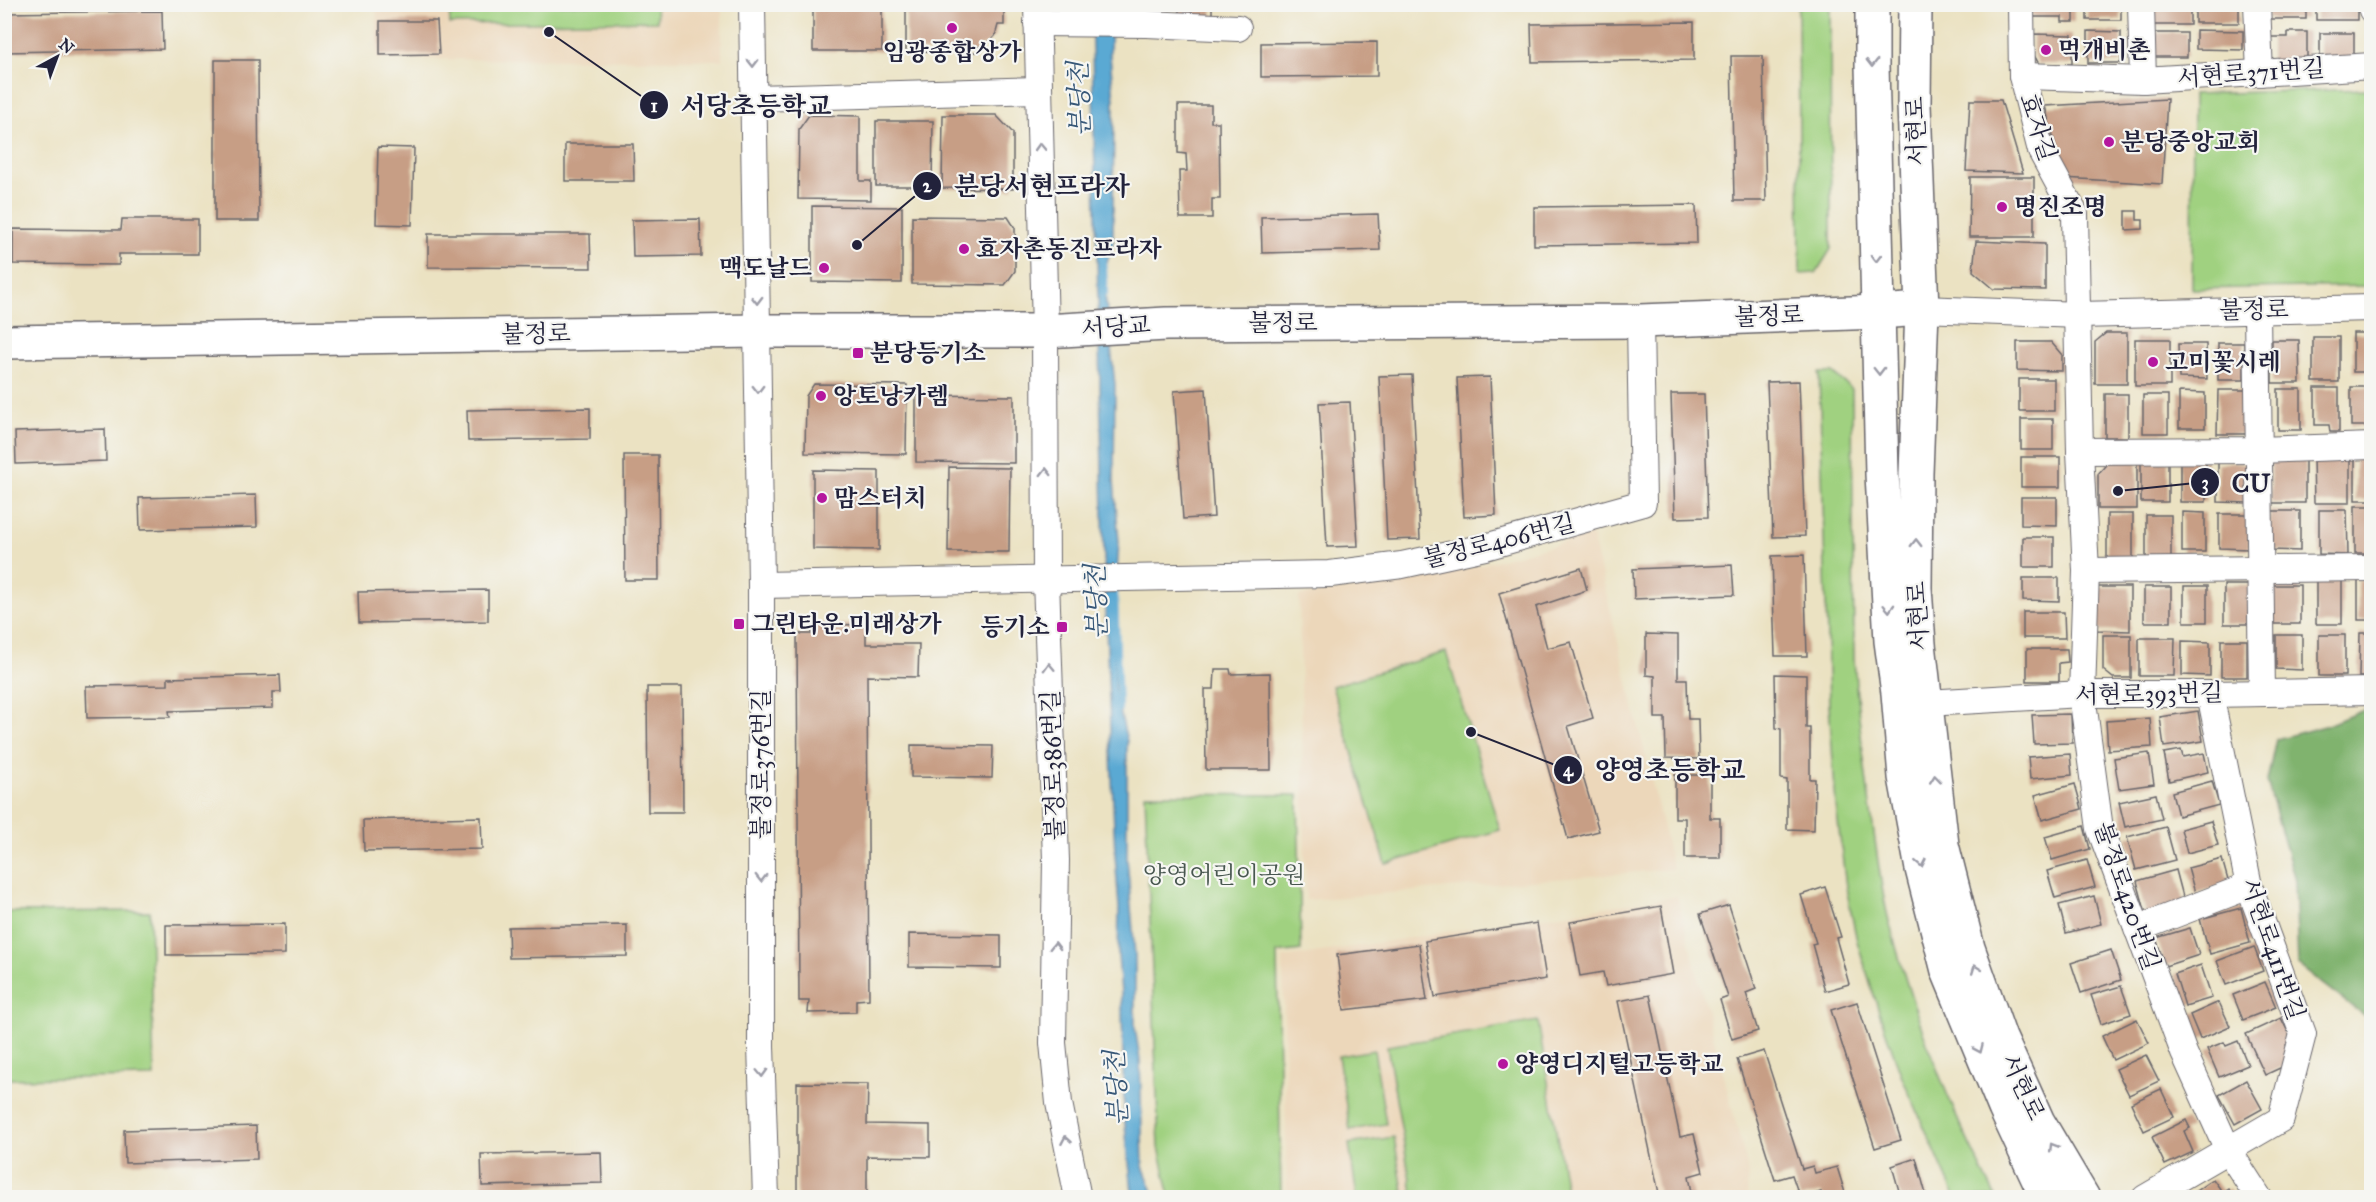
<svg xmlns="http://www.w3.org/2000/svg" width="2376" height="1202" font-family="'IM FELL Great Primer','Noto Serif KR',serif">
<rect width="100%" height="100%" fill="#f6f6f2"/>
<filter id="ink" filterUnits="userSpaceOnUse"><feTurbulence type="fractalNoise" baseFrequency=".0167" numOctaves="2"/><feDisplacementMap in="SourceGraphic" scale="12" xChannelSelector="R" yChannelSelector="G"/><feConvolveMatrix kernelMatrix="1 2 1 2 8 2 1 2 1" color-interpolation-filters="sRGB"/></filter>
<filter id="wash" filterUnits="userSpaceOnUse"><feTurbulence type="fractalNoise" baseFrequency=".008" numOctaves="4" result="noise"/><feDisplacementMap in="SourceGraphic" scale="24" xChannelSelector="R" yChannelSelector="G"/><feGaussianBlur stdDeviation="1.35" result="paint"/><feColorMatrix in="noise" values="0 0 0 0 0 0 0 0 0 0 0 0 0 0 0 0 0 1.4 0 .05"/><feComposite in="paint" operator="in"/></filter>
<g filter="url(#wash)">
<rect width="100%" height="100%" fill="#ebe2c2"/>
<g fill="#ecd7ba">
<polygon points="376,5 722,5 722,60 377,59"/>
<polygon points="1592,535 1673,869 1306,900 1299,596 1406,581 1457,571"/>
<polygon points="1677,896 1748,1170 1747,1197 1287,1197 1283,958"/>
</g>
<g fill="#a0d180" stroke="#617a5e" stroke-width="1.5">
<polygon points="449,5 656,5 657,21 450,24"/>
<polygon points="1798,5 1830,5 1831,249 1816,273 1800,274"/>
<polygon points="2370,89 2371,286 2192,289 2193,94"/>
<path d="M1819,373H1833L1852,389L1854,658C1858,720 1866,780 1875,840C1879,867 1882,895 1889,921C1914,1017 1950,1111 1996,1197H1955L1902,1077L1883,1024L1857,941L1846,887L1836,805L1829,704Z"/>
<polygon points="1446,652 1500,830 1386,864 1332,686"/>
<polygon points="1145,794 1298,795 1301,950 1277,953 1281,1197 1170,1197 1159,1147"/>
<polygon points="150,911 154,1077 5,1079 5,912"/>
<polygon points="1538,1021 1567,1197 1413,1197 1387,1046"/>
<polygon points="1374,1050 1386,1124 1350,1130 1338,1056"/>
<polygon points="1394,1137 1404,1197 1357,1197 1349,1144"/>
</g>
<polygon fill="#80b36e" stroke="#516a54" stroke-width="1.5" points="2371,707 2371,1021 2298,965 2295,880 2267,781 2276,739 2325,726"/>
<polygon fill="#5aa9d3" stroke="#3e6687" stroke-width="1.5" points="1091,5 1111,5 1110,55 1114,99 1113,243 1103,275 1115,385 1114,480 1119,542 1115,604 1115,689 1127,741 1127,858 1135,955 1135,1027 1140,1060 1143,1166 1155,1197 1134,1197 1132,1191 1124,1116 1122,1006 1118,955 1119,908 1115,854 1105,601"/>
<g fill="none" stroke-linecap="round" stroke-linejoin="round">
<g stroke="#5aa9d3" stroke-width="6">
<polyline points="1104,264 1105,293"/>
<polyline points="1115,591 1119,709"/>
</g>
</g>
<g id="blocks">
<g fill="#c79e85">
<rect x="813" y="4" width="69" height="47"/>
<polygon points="906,4 1004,4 1004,25 998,25 995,36 985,45 977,47 977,52 906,51"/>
<rect x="1179" y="4" width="33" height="13"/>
<polygon points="2032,4 2074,4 2074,22 2062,22 2062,17 2032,17"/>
<rect x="2087" y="4" width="34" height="16"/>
<rect x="2153" y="4" width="37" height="21"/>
<rect x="2195" y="4" width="44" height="19"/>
<rect x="2268" y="4" width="38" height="15"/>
<rect x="2316" y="4" width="41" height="16"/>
<polygon points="162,11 163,49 5,52 5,13"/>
<polygon points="380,21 437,21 439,54 380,55"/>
<polygon points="1694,22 1694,60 1532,62 1531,24"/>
<polygon points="2196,30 2243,31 2243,50 2196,49"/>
<polygon points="2088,31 2121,32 2121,63 2088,63"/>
<polygon points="2288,32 2307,32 2307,61 2271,61 2271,37 2288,37"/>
<rect x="2152" y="33" width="35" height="24"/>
<rect x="2320" y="33" width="34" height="26"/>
<polygon points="2033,34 2072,35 2072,64 2039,64 2033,53"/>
<polygon points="1377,42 1377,76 1261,77 1261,43"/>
<polygon points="1731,56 1763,56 1766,201 1734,201"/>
<polygon points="215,60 258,60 259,221 215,221"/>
<polygon points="2167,99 2162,184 2064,178 2045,106"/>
<polygon points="1970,100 2001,100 2023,173 1966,171"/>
<polygon points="1178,105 1211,105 1211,122 1219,122 1220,199 1212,199 1212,218 1180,218 1179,171 1187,171 1186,154 1178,153"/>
<polygon points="809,115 860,116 860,181 871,181 871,200 798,199 799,129"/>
<polygon points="943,115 996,115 1013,133 1013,189 942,188"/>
<polygon points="876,121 933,121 932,186 876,186"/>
<polygon points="565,144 633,144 634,181 565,181"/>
<polygon points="378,147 414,148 412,225 376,224"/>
<polygon points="1970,177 2034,177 2034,237 1969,237"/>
<polygon points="1696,205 1697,243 1534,245 1534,207"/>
<polygon points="812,206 902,207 902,283 812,282"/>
<polygon points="2126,211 2137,211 2137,220 2143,220 2143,229 2126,230"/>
<polygon points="1378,214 1380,250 1262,253 1261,217"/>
<polygon points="912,216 1008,217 1015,228 1015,271 1005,285 912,284"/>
<polygon points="122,219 198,219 198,254 119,254 119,265 13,264 13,229 121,230"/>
<polygon points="700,219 701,256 633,257 632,220"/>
<polygon points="428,234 590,234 591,268 428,267"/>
<polygon points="1976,241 2045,244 2045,290 1994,289 1973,271"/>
<polygon points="2106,333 2127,333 2127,384 2095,384 2095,342"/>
<rect x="2353" y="333" width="19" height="39"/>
<rect x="2313" y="337" width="26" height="45"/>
<rect x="2135" y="339" width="35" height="47"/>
<polygon points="2272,340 2299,340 2300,383 2272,383"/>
<polygon points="2017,342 2051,342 2062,355 2062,371 2017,370"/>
<rect x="2218" y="343" width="26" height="37"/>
<polygon points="2178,344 2206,344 2207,379 2179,378"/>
<polygon points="1412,375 1420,539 1387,540 1379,376"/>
<polygon points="1490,377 1496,515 1464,517 1457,378"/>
<rect x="2019" y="379" width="35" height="32"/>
<polygon points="1799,381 1805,536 1773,537 1767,382"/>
<polygon points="814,384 907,385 906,454 805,453 806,396"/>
<rect x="2351" y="387" width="21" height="39"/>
<polygon points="2315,388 2339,388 2339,432 2330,432 2329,425 2315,425"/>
<polygon points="1206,389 1214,517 1183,519 1174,391"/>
<rect x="2278" y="389" width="23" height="41"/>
<polygon points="2218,390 2247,390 2247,434 2217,434"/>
<polygon points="2179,392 2205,393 2205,428 2179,428"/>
<polygon points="1671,394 1704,394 1708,517 1675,518"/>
<rect x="2105" y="394" width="23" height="43"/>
<polygon points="916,395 1014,396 1014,463 916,462"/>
<rect x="2143" y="395" width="25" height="38"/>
<polygon points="1350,402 1358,546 1327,547 1319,403"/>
<polygon points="590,408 590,439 468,441 467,410"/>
<rect x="2021" y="419" width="32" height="31"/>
<polygon points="105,429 106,461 16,464 15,432"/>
<polygon points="624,455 658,455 659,580 625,580"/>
<rect x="2021" y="457" width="39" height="30"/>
<polygon points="2313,457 2350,457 2350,503 2314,503"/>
<rect x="2355" y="458" width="17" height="42"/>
<polygon points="2111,459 2137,459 2137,509 2098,509 2098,474"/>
<polygon points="2271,459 2305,460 2305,503 2271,503"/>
<polygon points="2180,460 2206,461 2206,502 2180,502"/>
<rect x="2141" y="461" width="27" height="41"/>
<polygon points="2218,463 2248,463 2248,503 2218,502"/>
<polygon points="949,467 1010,468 1009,552 948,552"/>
<polygon points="813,470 879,471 879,550 813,549"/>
<polygon points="256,495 257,527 140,530 139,498"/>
<polygon points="2021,497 2057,497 2057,526 2021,525"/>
<rect x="2355" y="506" width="17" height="47"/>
<polygon points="2319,510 2347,510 2348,555 2319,554"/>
<polygon points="2270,511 2300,511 2300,551 2270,550"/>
<polygon points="2182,512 2205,513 2205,552 2182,552"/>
<rect x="2107" y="514" width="26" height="44"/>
<polygon points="2219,514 2250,514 2249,549 2219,548"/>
<rect x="2146" y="515" width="25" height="44"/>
<rect x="2023" y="537" width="31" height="30"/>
<polygon points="1804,555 1807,656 1775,656 1772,556"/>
<polygon points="1732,565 1734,595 1634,599 1633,569"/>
<polygon points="1581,568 1587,590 1536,607 1547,648 1571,642 1593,718 1568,726 1599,831 1568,839 1499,593"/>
<polygon points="2023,578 2059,578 2059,601 2023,600"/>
<rect x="2316" y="580" width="26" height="44"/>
<rect x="2358" y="581" width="14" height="39"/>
<rect x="2224" y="585" width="25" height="39"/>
<rect x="2270" y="585" width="30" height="39"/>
<rect x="2184" y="586" width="23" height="36"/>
<polygon points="2097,587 2130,587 2130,631 2097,630"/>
<rect x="2144" y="587" width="27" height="35"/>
<polygon points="488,590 488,621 359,623 358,592"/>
<polygon points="2023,612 2064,612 2065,638 2023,638"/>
<polygon points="812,624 866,625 866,644 919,644 918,677 867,676 869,999 856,1000 856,1012 808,1013 809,1001 799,1001 797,634 812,634"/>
<polygon points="2360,633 2372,633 2372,677 2359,677"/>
<polygon points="1646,634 1678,635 1678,679 1687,679 1688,719 1698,719 1699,759 1666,758 1665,718 1655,718 1655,676 1646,675"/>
<polygon points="2103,635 2131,635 2131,678 2113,678 2103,670"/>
<polygon points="2276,635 2302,635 2302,670 2276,669"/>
<rect x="2319" y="635" width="26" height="41"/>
<polygon points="2139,638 2175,638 2174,676 2139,676"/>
<rect x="2221" y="640" width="26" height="37"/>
<polygon points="2182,641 2210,642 2210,676 2182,675"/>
<polygon points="2027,649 2067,649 2068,662 2059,663 2059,681 2027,681"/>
<polygon points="1215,669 1230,669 1231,674 1270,673 1271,770 1206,770 1205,689 1214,689"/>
<polygon points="1775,674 1806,675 1806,728 1810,728 1810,779 1815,779 1814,830 1787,829 1787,780 1781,779 1781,729 1776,728"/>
<polygon points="280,675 281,692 273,692 273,708 169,711 170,717 87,718 86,686 168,685 168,678"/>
<polygon points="647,687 682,687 683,812 648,812"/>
<polygon points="2198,711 2203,741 2164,747 2160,717"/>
<polygon points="2071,714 2072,743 2034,744 2032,715"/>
<polygon points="2150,718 2152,747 2108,750 2106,721"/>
<polygon points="911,745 993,746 992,778 911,777"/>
<polygon points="2181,750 2183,757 2204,753 2208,772 2169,781 2164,753"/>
<polygon points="2149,753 2154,784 2119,789 2114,758"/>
<polygon points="2070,754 2072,775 2030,779 2028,757"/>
<polygon points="1675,775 1710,775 1710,818 1720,818 1720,858 1685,858 1685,818 1675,818"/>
<polygon points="2212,781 2219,805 2178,816 2172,792"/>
<polygon points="2075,784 2082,809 2042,820 2035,795"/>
<polygon points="2156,794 2162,819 2125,827 2119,802"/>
<polygon points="481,817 482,849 364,851 363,820"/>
<polygon points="2211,821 2218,845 2187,853 2181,829"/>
<polygon points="2084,826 2090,849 2052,860 2045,837"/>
<polygon points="2166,827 2175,860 2136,870 2127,837"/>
<polygon points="2222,859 2229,884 2195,893 2188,868"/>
<polygon points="2087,860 2095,887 2055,898 2047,871"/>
<polygon points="2176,870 2185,904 2146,914 2137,881"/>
<polygon points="1825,887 1841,937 1836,938 1849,984 1825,991 1812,944 1816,943 1801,895"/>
<polygon points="2094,896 2101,924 2066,933 2059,905"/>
<polygon points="1729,905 1756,989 1746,993 1758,1031 1732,1039 1720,1000 1728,997 1700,914"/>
<polygon points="1661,906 1673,974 1606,986 1603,972 1580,976 1570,922"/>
<polygon points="2241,908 2250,943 2210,954 2200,919"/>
<polygon points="1537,923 1546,979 1435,997 1425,941"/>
<polygon points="285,924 285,954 166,955 166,925"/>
<polygon points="627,925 627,956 509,958 508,927"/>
<polygon points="2190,928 2199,955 2165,966 2156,938"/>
<polygon points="909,934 1001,935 1001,968 909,967"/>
<polygon points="1419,944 1427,1000 1344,1010 1337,955"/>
<polygon points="2254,947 2263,971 2226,985 2217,961"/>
<polygon points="2111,950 2121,980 2081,993 2071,963"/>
<polygon points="2201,965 2212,998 2185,1006 2175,974"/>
<polygon points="2265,982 2276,1007 2243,1020 2233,995"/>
<polygon points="2121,986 2131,1014 2101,1024 2091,995"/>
<polygon points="1650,995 1680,1137 1694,1134 1703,1172 1689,1176 1693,1198 1660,1198 1618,1001"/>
<polygon points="1857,1002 1901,1140 1875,1148 1831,1010"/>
<polygon points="2219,1002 2230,1026 2200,1039 2190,1015"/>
<polygon points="2281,1018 2293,1042 2286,1045 2293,1062 2265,1075 2246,1034"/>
<polygon points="2137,1019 2149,1043 2113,1060 2102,1036"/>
<polygon points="2238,1041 2248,1065 2219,1077 2207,1049 2224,1042 2226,1046"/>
<polygon points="1764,1051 1802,1169 1813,1166 1815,1173 1837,1167 1846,1196 1823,1198 1821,1192 1800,1198 1792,1175 1775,1180 1737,1059"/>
<polygon points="2146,1055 2159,1081 2129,1095 2116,1069"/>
<polygon points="2246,1080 2262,1109 2235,1124 2219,1095"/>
<polygon points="797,1083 868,1084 867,1124 930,1125 930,1157 867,1156 867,1198 797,1198"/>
<polygon points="2161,1089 2174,1117 2144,1131 2131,1103"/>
<polygon points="2186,1120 2190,1128 2184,1131 2193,1152 2165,1165 2152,1137"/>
<polygon points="256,1126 257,1159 125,1163 124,1130"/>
<polygon points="601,1152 602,1183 482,1186 481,1154"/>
<polygon points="1916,1158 1927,1198 1901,1198 1892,1166"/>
<polygon points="2213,1179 2223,1193 2229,1189 2234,1198 2186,1198"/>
</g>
</g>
</g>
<g filter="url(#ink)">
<use href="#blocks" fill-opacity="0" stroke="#68656a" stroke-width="1.5"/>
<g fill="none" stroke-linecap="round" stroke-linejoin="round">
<g stroke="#68656a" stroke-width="28">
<g id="minor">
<polyline points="752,4 761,585 761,1046 766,1198"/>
<polyline points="1037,4 1045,331 1046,580 1056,860 1053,1043 1059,1103 1078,1198"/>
<polyline points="2021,4 2022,76 2041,151 2075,214 2080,451 2086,571 2082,694 2100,829 2184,1053 2228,1150 2259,1198"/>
<polyline points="2141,4 2143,80"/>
<polyline points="2257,4 2260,73"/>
<polyline points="2371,4 2372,10"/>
<polyline points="1037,23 1146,24 1238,28"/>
<polyline points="2022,76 2143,80 2372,66"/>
<polyline points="753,98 1039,90"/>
<polyline points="1922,309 2079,315 2372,308"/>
<polyline points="2257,310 2262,693"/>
<polyline points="2080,451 2258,450 2372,446"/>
<polyline points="2086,571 2372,568"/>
<polyline points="761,585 1330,574 1402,565 1485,547 1643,503 1640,321"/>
<polyline points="1926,703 2082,694 2210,694 2372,691"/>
<polyline points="2137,929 2249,886"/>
<polyline points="2145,1198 2281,1119 2303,1034 2249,886 2210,694"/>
</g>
</g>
<g stroke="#68656a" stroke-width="36">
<g id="major">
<polyline points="1872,4 1872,65 1882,474 1891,641 1898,693 1905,777 1922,869 1948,971 2005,1108 2047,1198"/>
<polyline points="1915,4 1914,105 1922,309 1916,473 1915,588 1919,644 1942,845 1968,948 2000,1038 2038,1122 2083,1198"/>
<polyline points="4,342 758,331 1045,331 1166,324 1640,321 1878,312 1922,309"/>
</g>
</g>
<use href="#minor" stroke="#fff" stroke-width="26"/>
<use href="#major" stroke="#fff" stroke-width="33"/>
</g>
<defs><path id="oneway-chevron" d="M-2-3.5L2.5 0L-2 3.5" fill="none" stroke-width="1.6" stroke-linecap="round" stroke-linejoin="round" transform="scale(1.5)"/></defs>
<g stroke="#9c9ca7">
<use href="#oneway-chevron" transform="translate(753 63) rotate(89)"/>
<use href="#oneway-chevron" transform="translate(1872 63) rotate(90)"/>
<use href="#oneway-chevron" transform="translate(1040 147) rotate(-92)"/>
<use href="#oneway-chevron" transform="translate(1876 258) rotate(89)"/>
<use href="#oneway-chevron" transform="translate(757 300) rotate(89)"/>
<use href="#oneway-chevron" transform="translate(1879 371) rotate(89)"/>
<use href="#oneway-chevron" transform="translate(758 389) rotate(89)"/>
<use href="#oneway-chevron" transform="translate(1046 472) rotate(-90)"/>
<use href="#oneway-chevron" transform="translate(1916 543) rotate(-90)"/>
<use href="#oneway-chevron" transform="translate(1889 608) rotate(87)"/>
<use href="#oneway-chevron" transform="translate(1049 667) rotate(-92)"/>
<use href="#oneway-chevron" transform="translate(1935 779) rotate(-96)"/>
<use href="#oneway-chevron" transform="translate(1921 863) rotate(79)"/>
<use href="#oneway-chevron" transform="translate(761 878) rotate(90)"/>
<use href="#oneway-chevron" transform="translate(1055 946) rotate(-89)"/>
<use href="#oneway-chevron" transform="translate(1976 969) rotate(-110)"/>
<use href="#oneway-chevron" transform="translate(1979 1049) rotate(66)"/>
<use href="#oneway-chevron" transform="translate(762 1073) rotate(88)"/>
<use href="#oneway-chevron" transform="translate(1066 1140) rotate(-100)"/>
<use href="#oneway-chevron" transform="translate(2053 1147) rotate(-121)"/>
</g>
</g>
<g fill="#b5179e" stroke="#f6f6f2" stroke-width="2">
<circle cx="952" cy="28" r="6"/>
<circle cx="2046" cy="50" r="6"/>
<circle cx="2109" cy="142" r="6"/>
<circle cx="2002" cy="207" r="6"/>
<circle cx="964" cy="249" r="6"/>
<circle cx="824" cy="268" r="6"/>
<rect x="852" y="347" width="12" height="12" rx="3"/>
<circle cx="2153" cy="362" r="6"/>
<circle cx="821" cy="396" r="6"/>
<circle cx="822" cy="498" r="6"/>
<rect x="733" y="618" width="12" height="12" rx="3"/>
<rect x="1056" y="621" width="12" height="12" rx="3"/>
<circle cx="1503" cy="1064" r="6"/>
</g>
<g text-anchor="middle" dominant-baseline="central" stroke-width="4.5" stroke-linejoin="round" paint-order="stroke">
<g font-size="24" font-weight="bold" fill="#22223b" stroke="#f6f6f2" text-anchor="start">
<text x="2058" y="50">먹개비촌</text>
<text x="952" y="52" text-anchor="middle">임광종합상가</text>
<text x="2121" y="142">분당중앙교회</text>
<text x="2014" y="207">명진조명</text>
<text x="976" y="249">효자촌동진프라자</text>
<text x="812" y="268" text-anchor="end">맥도날드</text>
<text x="870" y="353">분당등기소</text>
<text x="2165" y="362">고미꽃시레</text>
<text x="833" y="396">앙토낭카렘</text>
<text x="834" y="498">맘스터치</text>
<text x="751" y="624">그린타운.미래상가</text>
<text x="1050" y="627" text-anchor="end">등기소</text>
<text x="1515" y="1064">양영디지털고등학교</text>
</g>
<g font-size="24" fill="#22223b" stroke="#f6f6f2">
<text transform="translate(2251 73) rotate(-4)">서현로371번길</text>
<text transform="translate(2038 127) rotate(72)">효자길</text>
<text transform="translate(1916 131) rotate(-92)">서현로</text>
<text transform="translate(2254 310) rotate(-1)">불정로</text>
<text transform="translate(1769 316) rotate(-2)">불정로</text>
<text x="1283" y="323">불정로</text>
<text transform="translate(1116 327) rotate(-4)">서당교</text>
<text transform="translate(536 334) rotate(-1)">불정로</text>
<text transform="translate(1499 541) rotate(-14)">불정로406번길</text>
<text transform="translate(1918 616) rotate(-93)">서현로</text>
<text transform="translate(2149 694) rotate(-1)">서현로393번길</text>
<text transform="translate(761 764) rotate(-90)">불정로376번길</text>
<text transform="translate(1053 765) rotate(-92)">불정로386번길</text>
<text transform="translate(2127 896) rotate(71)">불정로420번길</text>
<text transform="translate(2273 949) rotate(71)">서현로411번길</text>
<text transform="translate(2023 1087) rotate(65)">서현로</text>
</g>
<g font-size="24" fill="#485750" stroke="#f6f6f2">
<text x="1224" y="875">양영어린이공원</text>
</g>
<g font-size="26" font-style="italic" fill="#385878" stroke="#f6f6f2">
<text transform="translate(1079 99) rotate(-92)">분당천</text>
<text transform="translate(1096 602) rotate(-92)">분당천</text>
<text transform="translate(1116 1088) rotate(-93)">분당천</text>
</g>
</g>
<path fill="none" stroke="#22223b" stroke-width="2" d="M549 32L654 105M857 245L927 186M2118 491L2205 482M1471 732L1568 770"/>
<g fill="#22223b" stroke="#f6f6f2" stroke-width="2">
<circle cx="549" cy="32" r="6"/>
<circle cx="857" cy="245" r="6"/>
<circle cx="2118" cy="491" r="6"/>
<circle cx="1471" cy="732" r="6"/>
<circle cx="654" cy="105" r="15"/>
<circle cx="927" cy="186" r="15"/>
<circle cx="2205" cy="482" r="15"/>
<circle cx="1568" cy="770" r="15"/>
</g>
<g font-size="18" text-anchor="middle" font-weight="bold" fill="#fff">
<text x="654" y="112">1</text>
<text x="927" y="192">2</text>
<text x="2205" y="489">3</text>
<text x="1568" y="776">4</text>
</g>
<g font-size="26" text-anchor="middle" font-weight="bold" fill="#22223b" stroke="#f6f6f2" stroke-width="4.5" stroke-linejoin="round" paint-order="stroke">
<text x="756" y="115">서당초등학교</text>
<text x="1042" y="195">분당서현프라자</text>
<text x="2251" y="492">CU</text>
<text x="1670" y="779">양영초등학교</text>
</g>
<rect width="2376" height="1202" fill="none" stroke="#f6f6f2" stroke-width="24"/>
<g transform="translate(57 57) rotate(41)" stroke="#f6f6f2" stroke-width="4.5" paint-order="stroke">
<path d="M0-4.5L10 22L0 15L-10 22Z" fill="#22223b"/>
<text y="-9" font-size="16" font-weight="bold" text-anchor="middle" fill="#22223b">N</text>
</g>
</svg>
